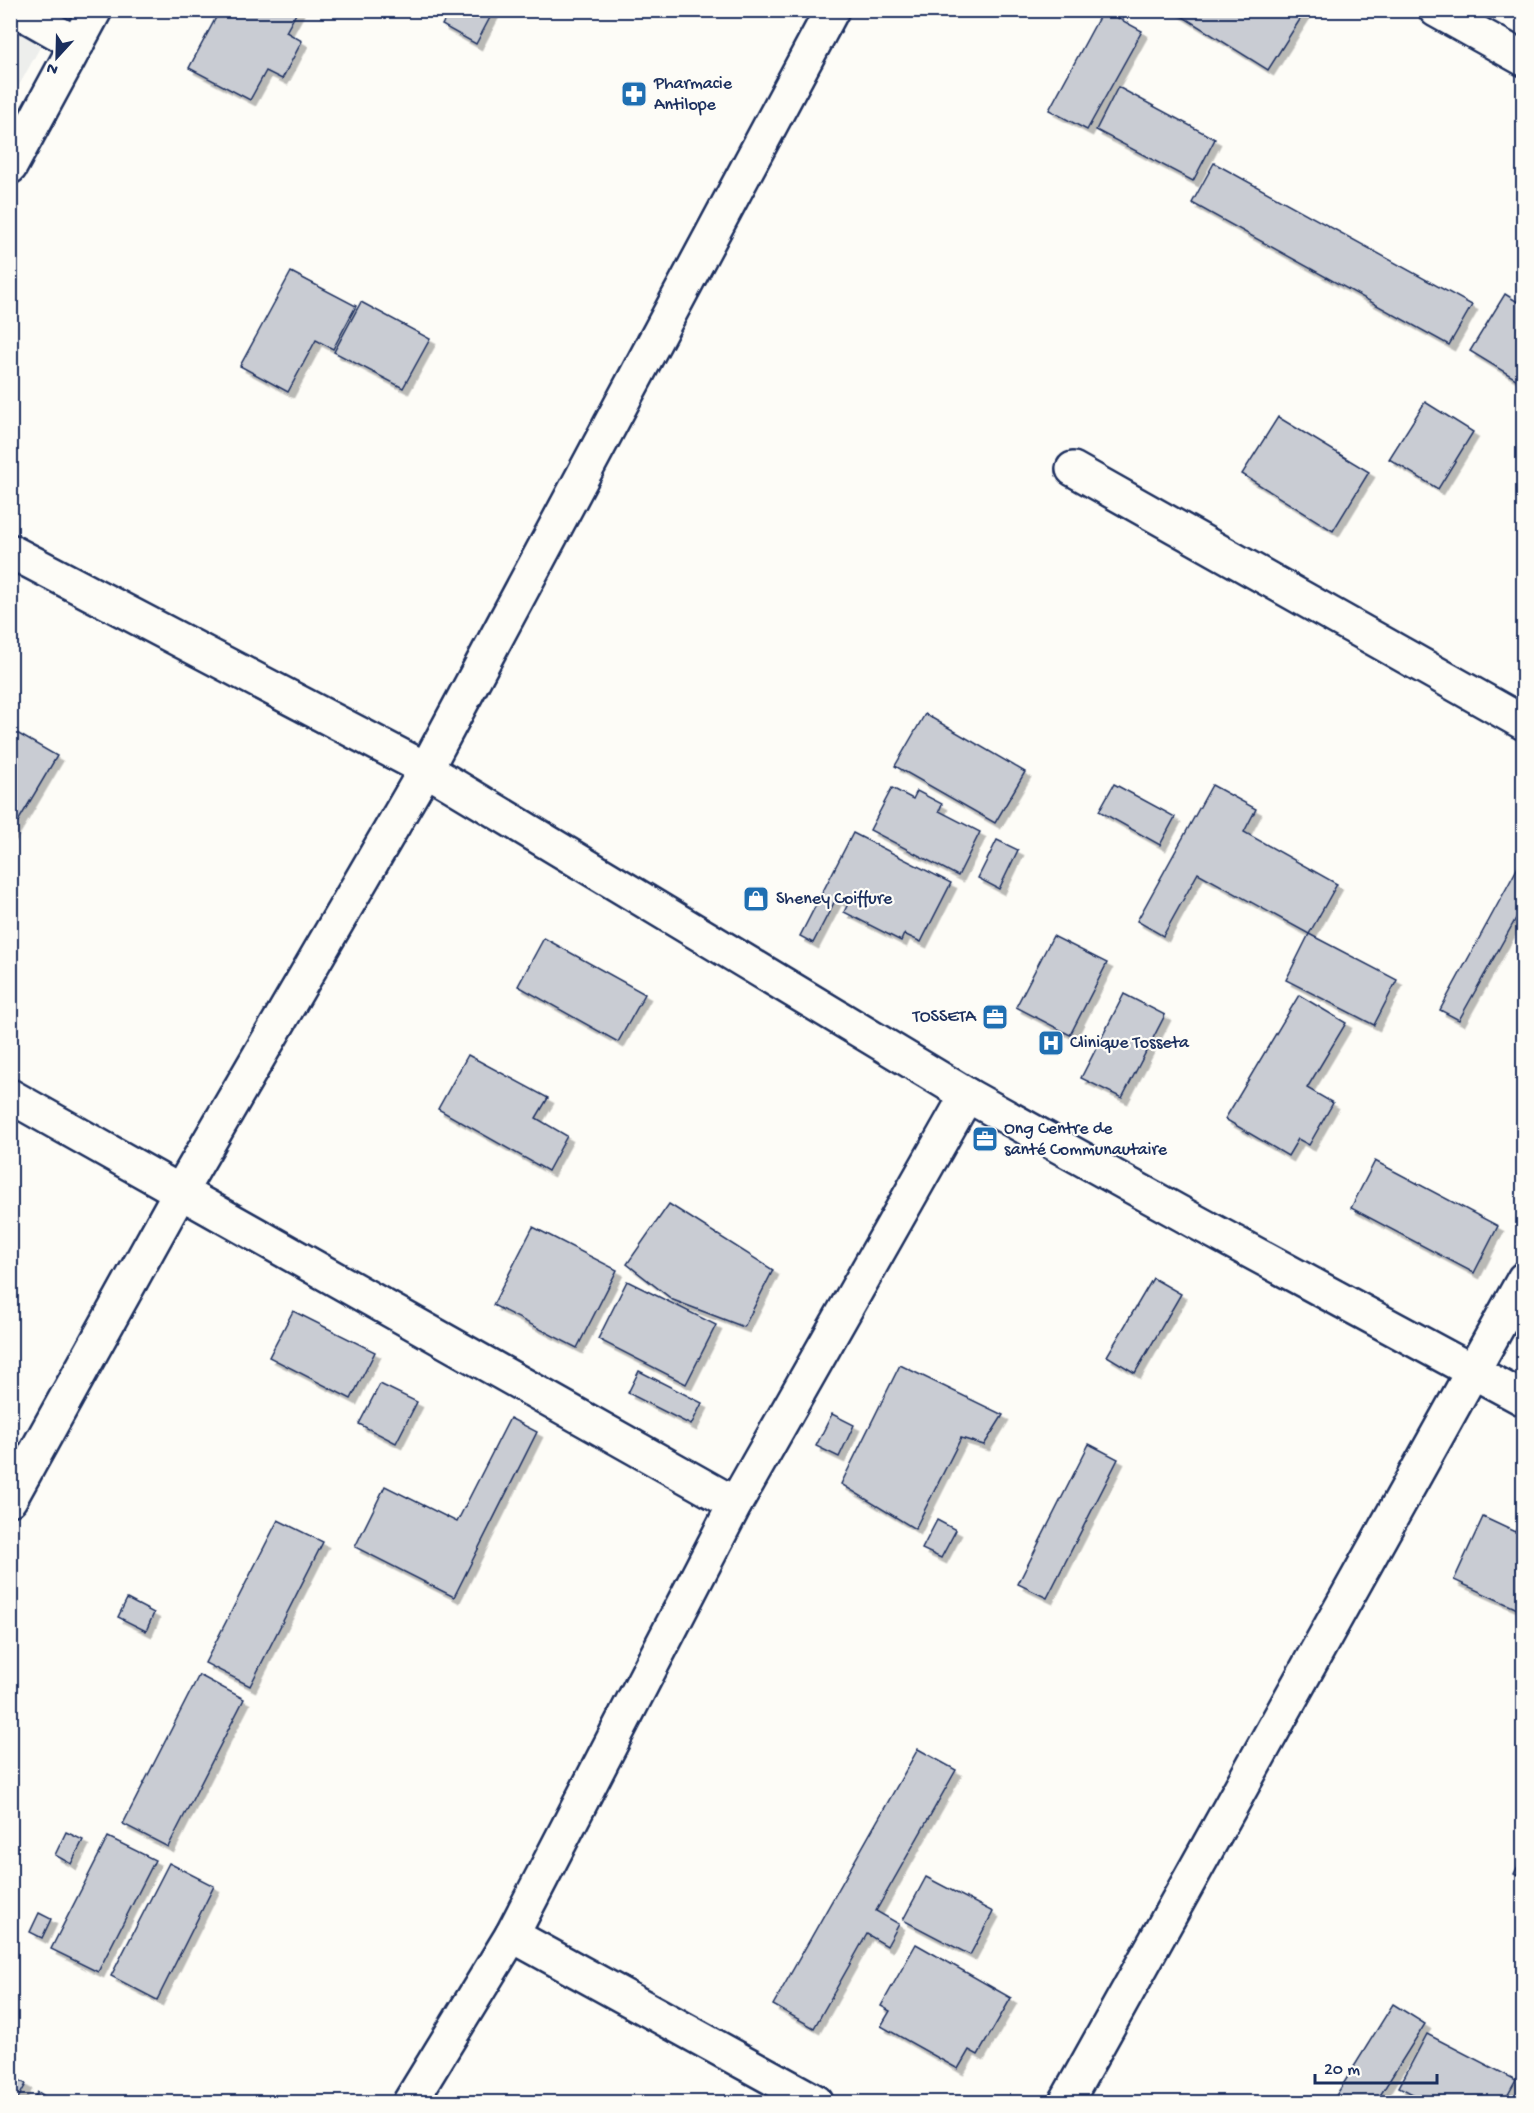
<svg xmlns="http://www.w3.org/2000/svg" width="1534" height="2113" font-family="'Gochi Hand',sans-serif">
<defs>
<filter id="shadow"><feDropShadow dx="5.5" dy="5.5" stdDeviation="0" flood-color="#0004"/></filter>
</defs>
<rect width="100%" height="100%" fill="#fdfcf7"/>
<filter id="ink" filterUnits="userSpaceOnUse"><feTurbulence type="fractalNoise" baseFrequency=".0167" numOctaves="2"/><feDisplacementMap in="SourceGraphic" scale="12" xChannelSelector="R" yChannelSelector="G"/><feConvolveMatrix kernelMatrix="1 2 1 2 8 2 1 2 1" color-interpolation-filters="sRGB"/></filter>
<g filter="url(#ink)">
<polygon fill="#edeeec" points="11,11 60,11 11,100"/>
<g fill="#c9ccd3" stroke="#1b2f5e" stroke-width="1.5" filter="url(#shadow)">
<polygon points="220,10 298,10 286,32 302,41 282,79 266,71 250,100 189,68"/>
<polygon points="450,10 494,10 476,44 442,25"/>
<polygon points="1103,10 1142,31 1087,130 1049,110"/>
<polygon points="1172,10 1306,10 1268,70"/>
<polygon points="1118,87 1215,139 1193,181 1096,130"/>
<polygon points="1214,163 1472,305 1449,345 1192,203"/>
<polygon points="291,272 356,306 333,349 316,340 288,392 240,366"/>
<polygon points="1505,294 1524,306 1524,384 1470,351"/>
<polygon points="361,302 430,339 403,388 334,352"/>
<polygon points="1425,402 1473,432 1438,489 1389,459"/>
<polygon points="1278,417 1369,472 1333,531 1242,474"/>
<polygon points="925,714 1025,772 995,823 895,766"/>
<polygon points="10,729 57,756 10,835"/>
<polygon points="1114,784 1175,817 1160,845 1099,811"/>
<polygon points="1212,785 1256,809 1244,832 1337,884 1309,934 1198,873 1163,936 1137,921"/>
<polygon points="892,788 913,799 917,791 942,804 939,811 980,832 958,876 870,830"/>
<polygon points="853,833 951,883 921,942 904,934 901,941 844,912 848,904 836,899 813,943 800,936"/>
<polygon points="997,840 1018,850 999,889 978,878"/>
<polygon points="1524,856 1524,904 1459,1020 1440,1010"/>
<polygon points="1309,934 1397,980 1374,1025 1286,980"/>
<polygon points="1053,936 1107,963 1070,1035 1016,1007"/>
<polygon points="544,938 645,994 618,1042 518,986"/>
<polygon points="1124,994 1165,1015 1122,1098 1081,1078"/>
<polygon points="1299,995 1346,1023 1307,1088 1333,1103 1309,1145 1298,1139 1288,1156 1225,1119"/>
<polygon points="468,1055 548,1098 536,1118 567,1136 548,1171 438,1109"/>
<polygon points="1375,1161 1498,1226 1474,1273 1351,1208"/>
<polygon points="669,1204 773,1270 744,1327 673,1300 627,1264"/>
<polygon points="533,1227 617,1270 577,1348 493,1305"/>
<polygon points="1153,1278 1181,1294 1135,1373 1107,1356"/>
<polygon points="627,1281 716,1325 686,1384 598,1339"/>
<polygon points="293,1311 375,1352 351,1399 269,1357"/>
<polygon points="900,1365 1003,1415 984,1445 961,1438 915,1529 841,1484"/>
<polygon points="639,1371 702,1403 691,1425 628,1393"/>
<polygon points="380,1384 417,1402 396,1443 359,1424"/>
<polygon points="832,1414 854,1425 839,1457 816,1446"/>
<polygon points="510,1418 537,1432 454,1597 355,1547 385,1486 457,1522"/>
<polygon points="1089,1444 1118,1459 1047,1598 1018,1584"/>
<polygon points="1483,1517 1515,1532 1520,1522 1524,1524 1524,1612 1454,1580"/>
<polygon points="278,1520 323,1542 250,1686 205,1663"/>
<polygon points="937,1520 956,1530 941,1558 922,1549"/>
<polygon points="127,1599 154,1613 146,1631 118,1617"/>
<polygon points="199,1675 244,1699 168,1847 123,1824"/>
<polygon points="918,1749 956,1770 876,1911 899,1924 887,1946 867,1934 814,2028 773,2005"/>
<polygon points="66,1832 83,1840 71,1864 55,1855"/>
<polygon points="108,1837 155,1860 98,1972 51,1949"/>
<polygon points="1524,1854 1524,1879 1514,1874"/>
<polygon points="169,1863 214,1886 157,2000 111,1976"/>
<polygon points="926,1877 993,1912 970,1955 903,1920"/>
<polygon points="39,1913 51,1919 42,1938 30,1932"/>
<polygon points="916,1944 1011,1998 978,2055 969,2050 958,2069 881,2026 890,2011 881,2006"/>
<polygon points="1393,2004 1425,2024 1376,2102 1332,2102"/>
<polygon points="1427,2034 1516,2080 1504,2102 1428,2102 1399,2087"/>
<polygon points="10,2075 26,2084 16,2102 10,2102"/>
<polygon points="38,2092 54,2102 31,2102"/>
</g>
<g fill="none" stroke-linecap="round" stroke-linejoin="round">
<g stroke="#1b2f5e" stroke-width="38">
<g id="street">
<polyline points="17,10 77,44"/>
<polyline points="1436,10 1524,59"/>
<polyline points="10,167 95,10"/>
<polyline points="1073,469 1524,723"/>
<polyline points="10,551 426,769 967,1095 1198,1223 1524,1399"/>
<polyline points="10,1096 735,1504"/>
<polyline points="512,1935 816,2102"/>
<polyline points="410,2102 512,1935 735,1504 967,1095"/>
<polyline points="1066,2102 1524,1279"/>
</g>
</g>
<g stroke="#1b2f5e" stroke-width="38">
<polyline id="secondary" points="10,1499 180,1192 426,769 832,10"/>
</g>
<use href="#street" stroke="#fdfcf7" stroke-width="33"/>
<use href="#secondary" stroke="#fdfcf7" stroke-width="33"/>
</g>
</g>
<defs>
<g id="pharmacy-square" transform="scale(1.35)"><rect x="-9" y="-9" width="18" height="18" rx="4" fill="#1f6fb2" stroke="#fdfcf7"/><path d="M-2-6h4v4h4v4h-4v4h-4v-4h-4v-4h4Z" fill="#fff"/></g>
<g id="shop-square" transform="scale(1.35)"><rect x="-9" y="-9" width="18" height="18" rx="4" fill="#1f6fb2" stroke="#fdfcf7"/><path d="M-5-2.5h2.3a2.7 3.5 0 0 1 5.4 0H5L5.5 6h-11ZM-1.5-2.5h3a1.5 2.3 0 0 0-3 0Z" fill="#fff"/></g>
<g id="office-square" transform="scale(1.35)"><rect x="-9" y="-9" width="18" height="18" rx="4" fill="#1f6fb2" stroke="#fdfcf7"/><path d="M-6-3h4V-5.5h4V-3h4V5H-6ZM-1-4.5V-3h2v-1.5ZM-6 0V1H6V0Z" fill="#fff"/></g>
<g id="hospital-square" transform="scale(1.35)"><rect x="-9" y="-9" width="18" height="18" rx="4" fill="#1f6fb2" stroke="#fdfcf7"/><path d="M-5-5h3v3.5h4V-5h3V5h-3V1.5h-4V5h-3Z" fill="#fff"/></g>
</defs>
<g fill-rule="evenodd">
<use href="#pharmacy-square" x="634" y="94"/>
<use href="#shop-square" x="756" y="899"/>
<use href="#office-square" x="995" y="1017"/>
<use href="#hospital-square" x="1051" y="1043"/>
<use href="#office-square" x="985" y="1139"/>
</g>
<g text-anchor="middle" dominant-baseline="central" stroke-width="4.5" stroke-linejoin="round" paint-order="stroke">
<g font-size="18" fill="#1b2f5e" stroke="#fdfcf7" text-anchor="start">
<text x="654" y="84">Pharmacie<tspan x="654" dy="21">Antilope</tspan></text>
<text x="776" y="899">Sheney Coiffure</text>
<text x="976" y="1017" text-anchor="end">TOSSETA</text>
<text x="1070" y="1043">Clinique Tosseta</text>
<text x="1004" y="1129">Ong Centre de<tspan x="1004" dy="21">santé Communautaire</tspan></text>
</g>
</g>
<rect width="1534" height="2113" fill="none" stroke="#fdfcf7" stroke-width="36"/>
<rect x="18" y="18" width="1498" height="2077" fill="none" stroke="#1b2f5e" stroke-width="2" filter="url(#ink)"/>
<g transform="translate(57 57) rotate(202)" stroke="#fdfcf7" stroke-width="4.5" paint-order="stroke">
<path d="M0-4.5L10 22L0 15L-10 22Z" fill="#1b2f5e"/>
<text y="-9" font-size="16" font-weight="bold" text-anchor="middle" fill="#1b2f5e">N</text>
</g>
<path d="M1315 2074v9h122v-9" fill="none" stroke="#1b2f5e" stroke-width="3"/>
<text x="1324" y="2074" font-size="18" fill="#1b2f5e" stroke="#fdfcf7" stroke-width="4.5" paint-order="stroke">20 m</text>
</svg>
